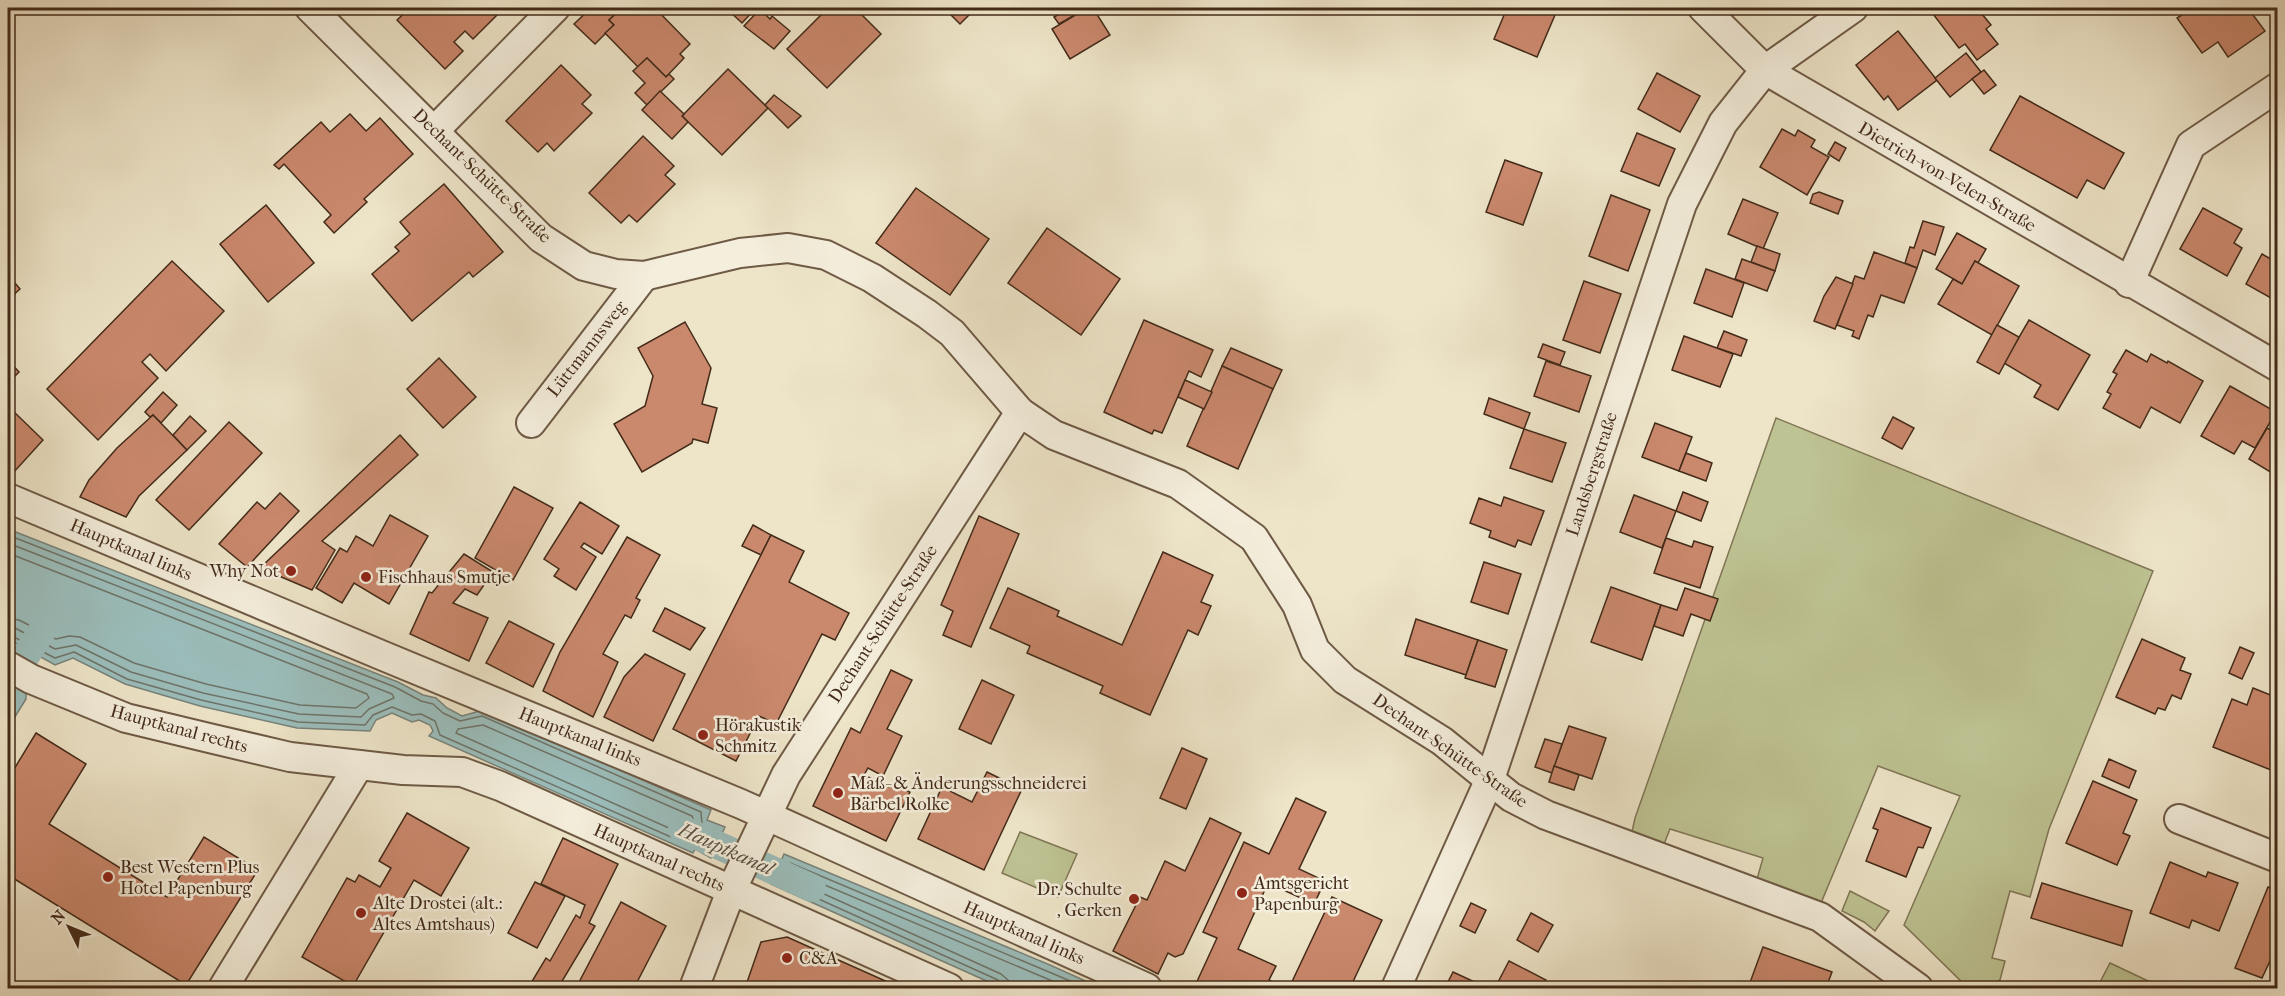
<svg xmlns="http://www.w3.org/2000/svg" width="2285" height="996" font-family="'IM FELL French Canon',serif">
<rect width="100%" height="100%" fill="#eee5c9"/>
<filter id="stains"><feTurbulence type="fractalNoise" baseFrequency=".00333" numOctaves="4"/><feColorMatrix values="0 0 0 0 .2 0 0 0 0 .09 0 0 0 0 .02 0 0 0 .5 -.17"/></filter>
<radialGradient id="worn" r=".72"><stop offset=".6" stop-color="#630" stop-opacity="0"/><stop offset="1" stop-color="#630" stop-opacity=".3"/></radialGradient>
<g fill="#bec393" stroke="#807756" stroke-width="1.5">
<path d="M1776,418L2153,571L2049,829L2030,897L2010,891L1992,958L2005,961L2000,980C1989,986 1979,992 1966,986L1904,925L1960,796L1878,766L1821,903L1757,879L1763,858L1670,829L1662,849L1631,836L1635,818Z"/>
<polygon points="1020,832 1077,854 1058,897 1002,873"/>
<polygon points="1850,891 1889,911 1875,931 1864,922 1842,911"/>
<polygon points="2110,963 2163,988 2097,988"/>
</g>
<g fill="#9bbebc" stroke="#78837b" stroke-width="1.5">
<polygon points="8,529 398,682 423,695 436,698 447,708 462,716 476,712 478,708 711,810 707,820 725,827 711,858 695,849 693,853 429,736 433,731 430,725 419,720 412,722 392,713 376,720 370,731 297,728 200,706 125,684 73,658 55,665 8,639"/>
<polygon points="8,679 26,690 26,699 8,728"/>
<polygon points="784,854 1050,965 1101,988 1002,988 771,884"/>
</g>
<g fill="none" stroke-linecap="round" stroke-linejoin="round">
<g stroke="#6f746a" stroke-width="1.5">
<polyline points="8,535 395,687 421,701 433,704 443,713 460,721 482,716 701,812 702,824 715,830 716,833 708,848 697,844 689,845 440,735 435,721 421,714 412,715 392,707 373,715 365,725 298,722 201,700 127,679 74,652 55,658 8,634"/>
<polyline points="8,543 392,694 394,698 369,709 361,717 299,714 203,693 131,672 76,645 55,649 15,628 8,627"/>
<polyline points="8,553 367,694 369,698 356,708 300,705 206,684 134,663 80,637 69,636 56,639 19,620 8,618"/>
<polygon points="483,725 692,816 700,835 689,837 456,733 458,729"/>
<polyline points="1002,988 1001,983 998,980 781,882 780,879 786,864 790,863 1087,988"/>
<polyline points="1010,988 1008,980 1001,974 791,879 790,874 794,872 1069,988"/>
</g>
<g stroke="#9bbebc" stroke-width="28">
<polyline points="8,683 49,620"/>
<polyline points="682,829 812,888"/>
</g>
</g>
<g fill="#ca886d" stroke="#432b19" stroke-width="1.5">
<polygon points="410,8 495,8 500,12 473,39 465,31 454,42 463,51 445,69 397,20"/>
<polygon points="591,8 622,8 609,20 614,25 595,44 574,24"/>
<polygon points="622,8 655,8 690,44 680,54 684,58 666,77 647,58 638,67 605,33 614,25 609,20"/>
<polygon points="726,8 756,8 742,23"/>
<polygon points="828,8 855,8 881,34 827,88 787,49"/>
<polygon points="944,8 976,8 960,24"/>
<polygon points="1060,8 1087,8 1059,24 1054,17 1063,12"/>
<polygon points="1087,8 1093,8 1110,35 1070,59 1052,29"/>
<polygon points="1507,8 1558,8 1537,57 1494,39"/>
<polygon points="1941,8 1977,8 1991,25 1986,29 1998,44 1977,60 1965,44 1959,48 1933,14"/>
<polygon points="2193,8 2248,8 2265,31 2228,57 2218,42 2202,53 2177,18"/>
<polygon points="760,9 770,19 772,16 790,31 774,49 744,26"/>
<polygon points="1898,31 1937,80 1898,110 1888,96 1884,100 1856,65"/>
<polygon points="1966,53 1981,72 1950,97 1935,78"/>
<polygon points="647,58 666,77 669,74 674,79 647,105 635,93 645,83 633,71"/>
<polygon points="561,65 591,95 582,104 592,113 554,151 547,143 538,152 506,121"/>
<polygon points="728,69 768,108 722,155 682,116"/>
<polygon points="1984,70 1996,85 1984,94 1972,79"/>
<polygon points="1657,73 1700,96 1680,132 1638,109"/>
<polygon points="660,91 684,114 682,116 688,122 672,139 642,110"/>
<polygon points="774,95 801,116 788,128 765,105"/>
<polygon points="2020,96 2124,153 2104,189 2087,180 2077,198 1990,150"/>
<polygon points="350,114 366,131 380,118 413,154 364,199 367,202 334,233 324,222 331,215 284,164 279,169 274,165 321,122 330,132"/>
<polygon points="1782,129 1795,136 1798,130 1815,140 1811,147 1829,157 1807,195 1760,167"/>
<polygon points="1637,133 1675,149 1659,186 1621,171"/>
<polygon points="643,136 674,166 665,175 675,184 637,222 629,215 621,223 589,193"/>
<polygon points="1835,142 1846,148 1839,161 1828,154"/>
<polygon points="1505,160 1542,173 1523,225 1486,212"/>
<polygon points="444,184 503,252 473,277 469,272 412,321 372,274 399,251 395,247 410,234 400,222"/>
<polygon points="916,188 989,239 950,295 876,243"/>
<polygon points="1819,192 1843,201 1838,214 1810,203 1813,194"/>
<polygon points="1611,195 1650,210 1628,271 1589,256"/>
<polygon points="1743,199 1778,213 1763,249 1728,234"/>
<polygon points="266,205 314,263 268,302 220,244"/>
<polygon points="2203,208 2242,229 2234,243 2242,248 2227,276 2180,249"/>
<polygon points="1923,221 1944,227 1935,255 1923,250 1917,268 1905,263 1910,247 1914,248"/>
<polygon points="1047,228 1120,279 1081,335 1008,283"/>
<polygon points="1957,233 1986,249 1978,263 1975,261 1962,284 1936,269"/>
<polygon points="1757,246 1780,254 1775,271 1751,262"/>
<polygon points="1874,252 1917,268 1904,303 1881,295 1873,317 1868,315 1859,339 1852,336 1854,331 1837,325 1855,276 1864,279"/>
<polygon points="2262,254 2276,262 2278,260 2278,302 2246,284"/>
<polygon points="1742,259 1775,271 1767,291 1735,279"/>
<polygon points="172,261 224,311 166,371 150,354 142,362 158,378 98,440 47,389"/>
<polygon points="1975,261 2019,286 1992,335 1938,304 1953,279 1962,284"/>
<polygon points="1706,269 1744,283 1732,317 1694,303"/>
<polygon points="8,275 20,289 8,300"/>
<polygon points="1836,277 1853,284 1835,329 1814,321 1824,296"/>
<polygon points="1584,281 1621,294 1600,353 1563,340"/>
<polygon points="1144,320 1213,350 1201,377 1189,371 1162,433 1154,430 1152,434 1104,412"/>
<polygon points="2029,320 2090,355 2058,410 2034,397 2041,385 2004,363"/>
<polygon points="685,322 711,368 702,404 717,408 708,443 693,439 692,443 642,472 614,424 645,406 653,376 638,348"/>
<polygon points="1997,325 2019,337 1999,374 1977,362"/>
<polygon points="1724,331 1747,340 1741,356 1717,348"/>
<polygon points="1684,336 1733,354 1720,387 1672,370"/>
<polygon points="1543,344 1565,352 1560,365 1538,357"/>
<polygon points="1231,348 1282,370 1273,389 1222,366"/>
<polygon points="2126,350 2147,362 2151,354 2167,363 2168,361 2203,381 2180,423 2151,407 2140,428 2103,408 2111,394 2107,392 2117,374 2113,372"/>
<polygon points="439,358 476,397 443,428 407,389"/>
<polygon points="8,360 19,372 8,383"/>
<polygon points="1546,361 1591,376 1579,412 1534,396"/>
<polygon points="1222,366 1273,389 1238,469 1187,446"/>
<polygon points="1185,380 1212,392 1204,409 1178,397"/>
<polygon points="2230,386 2276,412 2255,448 2242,441 2234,454 2201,436"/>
<polygon points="163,392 177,405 161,423 153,415 150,417 145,412"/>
<polygon points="1489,398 1530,413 1524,429 1484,414"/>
<polygon points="11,409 43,440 13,473 8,469 8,413"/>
<polygon points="153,415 187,450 139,496 126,517 80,497 89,480 117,448"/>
<polygon points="190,416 206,431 187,450 173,435"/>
<polygon points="1893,417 1914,428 1902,449 1882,438"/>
<polygon points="229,422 262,453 189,530 156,500"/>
<polygon points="1655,423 1692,437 1679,471 1642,457"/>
<polygon points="2267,428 2278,434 2278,463 2272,473 2249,459"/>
<polygon points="1524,429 1566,443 1552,482 1510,468"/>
<polygon points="400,435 418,455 322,541 335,550 312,590 260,568"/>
<polygon points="1686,453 1712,463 1706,481 1679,471"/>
<polygon points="514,487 553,508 513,580 475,558"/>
<polygon points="1683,492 1708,502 1701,521 1676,511"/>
<polygon points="280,493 299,511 247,567 219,544 257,502 265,509"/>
<polygon points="1634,495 1676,511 1662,548 1620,532"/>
<polygon points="1504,497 1544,511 1531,545 1518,540 1515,547 1489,537 1491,531 1470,523 1479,498 1501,506"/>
<polygon points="580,502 619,526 602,554 584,543 581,547 596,557 576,590 554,576 559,569 544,559"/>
<polygon points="390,515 428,536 389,604 354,583 342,603 316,588 340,548 347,552 356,536 373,546"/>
<polygon points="979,516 1019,534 971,647 943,635 953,611 941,605"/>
<polygon points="753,525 771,535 761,555 742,546"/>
<polygon points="771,535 804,551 789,582 849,613 835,640 822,634 776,724 759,716 736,761 673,729"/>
<polygon points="627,537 660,555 636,598 640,600 631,618 625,615 603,654 618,662 593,717 543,691 560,652"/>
<polygon points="1666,538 1692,547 1694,541 1713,547 1700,588 1654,573"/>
<polygon points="1163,552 1213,575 1201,602 1211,606 1198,635 1188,630 1150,715 1100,693 1103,686 1027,653 1030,646 990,628 1008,588 1059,611 1057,616 1122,645"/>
<polygon points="464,554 493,572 477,595 465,589 453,603 488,618 469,661 410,634 429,592 432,593"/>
<polygon points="1484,562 1521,574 1508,614 1471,602"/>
<polygon points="1611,587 1661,605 1642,660 1591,642"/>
<polygon points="1685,588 1718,599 1710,621 1691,614 1683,636 1654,626 1661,605 1677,610"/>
<polygon points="665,608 705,628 690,650 653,631"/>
<polygon points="1416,619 1478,640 1466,675 1405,655"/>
<polygon points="509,621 554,644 533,687 486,663"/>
<polygon points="2142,639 2185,658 2180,670 2191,674 2181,699 2172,695 2165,710 2158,708 2155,714 2116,697"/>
<polygon points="1478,640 1507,650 1495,687 1465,678"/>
<polygon points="2240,647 2254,653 2242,679 2229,673"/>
<polygon points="645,654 685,674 653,741 604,717 624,677"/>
<polygon points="891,670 912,680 887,729 902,736 883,776 868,768 864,775 889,787 891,783 910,792 886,841 813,806 851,728 860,733"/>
<polygon points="982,680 1014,695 991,744 959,729"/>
<polygon points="2253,688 2278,698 2278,753 2271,770 2213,747 2232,699 2247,705"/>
<polygon points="1569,726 1606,738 1592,779 1554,766"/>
<polygon points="36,733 86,764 49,824 167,897 204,837 258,870 186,985 8,875 8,779"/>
<polygon points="1545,739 1562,744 1552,773 1535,767"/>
<polygon points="1182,748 1207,759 1186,809 1160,798"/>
<polygon points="2109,759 2136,771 2129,788 2102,776"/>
<polygon points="1554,766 1579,775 1574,790 1549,782"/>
<polygon points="987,772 1022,789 984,870 918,839 942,787 972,802"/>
<polygon points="2093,781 2137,800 2123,833 2130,836 2117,865 2066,843"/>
<polygon points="1296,798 1326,812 1299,869 1325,881 1314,904 1268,883 1238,949 1276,966 1269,980 1286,988 1194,988 1217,938 1203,932 1244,842 1269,854"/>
<polygon points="1881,808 1931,828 1923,848 1918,847 1906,877 1866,861 1878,830 1873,828"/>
<polygon points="407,813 469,848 441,896 414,880 353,986 302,957 347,878 355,882 359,875 380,887 391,868 379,861"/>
<polygon points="1210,818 1241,833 1183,954 1175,957 1168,953 1158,974 1113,951 1140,897 1147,900 1165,861 1185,871"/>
<polygon points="563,838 618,864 589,923 595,926 558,988 528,988 546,958 550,961 576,915 580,918 585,905 541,884"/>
<polygon points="2170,862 2206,877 2208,872 2238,883 2219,931 2192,920 2189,928 2150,913"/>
<polygon points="535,882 565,896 537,948 508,933"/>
<polygon points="2042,883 2132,911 2122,946 2031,918"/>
<polygon points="2268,887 2278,891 2278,944 2262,978 2235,968"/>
<polygon points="1332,897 1382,920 1350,988 1289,988"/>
<polygon points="621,902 666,926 634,988 576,988"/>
<polygon points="1471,903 1486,910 1475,933 1460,926"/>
<polygon points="1531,913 1553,925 1538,952 1517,940"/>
<polygon points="787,937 901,988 745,988 761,942"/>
<polygon points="1763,947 1832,972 1826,988 1748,988"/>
<polygon points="1509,961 1546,980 1541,988 1495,988"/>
<polygon points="1453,972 1481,985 1480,988 1445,988"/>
</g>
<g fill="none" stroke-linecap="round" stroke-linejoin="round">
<g stroke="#6e5a45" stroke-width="32">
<g id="minor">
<polyline points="310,8 541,238 584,266 616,274 644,276 740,253 788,248 826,255 872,278 927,314 952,333 1020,412 1054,435 1178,484 1254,538 1297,605 1315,650 1345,680 1442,741 1511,797 1546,815 1820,917 1918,988"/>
<polyline points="1703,8 1765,70 2278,367"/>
<polyline points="435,130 555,8"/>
<polyline points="2129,283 2191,145 2278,87"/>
<polyline points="531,423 644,276"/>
<polyline points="8,498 381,655 741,804 1147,988"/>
<polyline points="8,666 31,679 126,718 209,738 290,757 403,770 462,772 500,786 949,988"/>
<polyline points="2179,819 2278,858"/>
<polyline points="223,988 359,765"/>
<polyline points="694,988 731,891 786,775 1020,412"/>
<polyline points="1396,988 1490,779 1682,204 1723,123 1765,70 1853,8"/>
</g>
</g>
<use href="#minor" stroke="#f4eedc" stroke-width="28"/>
</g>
<g fill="#8f2418" stroke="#f4eedc" stroke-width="2">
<circle cx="291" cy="571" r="6"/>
<circle cx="366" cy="577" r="6"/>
<circle cx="703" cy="735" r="6"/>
<circle cx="838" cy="793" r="6"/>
<circle cx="108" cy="877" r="6"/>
<circle cx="1242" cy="893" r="6"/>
<circle cx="1134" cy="899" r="6"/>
<circle cx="361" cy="913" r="6"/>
<circle cx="787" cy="958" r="6"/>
</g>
<g text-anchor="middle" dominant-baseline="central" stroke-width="5" stroke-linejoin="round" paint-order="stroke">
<g font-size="18" fill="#432b19" stroke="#f4eedc">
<text transform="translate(482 176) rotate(44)">Dechant-Schütte-Straße</text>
<text transform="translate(1947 177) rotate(30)">Dietrich-von-Velen-Straße</text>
<text transform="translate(587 349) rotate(-52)">Lüttmannsweg</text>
<text transform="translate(1592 474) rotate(-72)">Landsbergstraße</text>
<text transform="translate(131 550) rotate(23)">Hauptkanal links</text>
<text transform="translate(883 624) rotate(-57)">Dechant-Schütte-Straße</text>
<text transform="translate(179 729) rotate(15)">Hauptkanal rechts</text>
<text transform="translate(580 737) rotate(22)">Hauptkanal links</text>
<text transform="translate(1450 751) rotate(35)">Dechant-Schütte-Straße</text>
<text transform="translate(659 858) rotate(24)">Hauptkanal rechts</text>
<text transform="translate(1024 933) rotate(24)">Hauptkanal links</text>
</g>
<g font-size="18" fill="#432b19" stroke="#f4eedc" text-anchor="start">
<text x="279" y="571" text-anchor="end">Why Not</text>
<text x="378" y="577">Fischhaus Smutje</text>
<text x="715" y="725">Hörakustik<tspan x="715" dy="21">Schmitz</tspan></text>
<text x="850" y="783">Maß- &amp; Änderungsschneiderei<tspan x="850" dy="21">Bärbel Rolke</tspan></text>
<text x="120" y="867">Best Western Plus<tspan x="120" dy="21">Hotel Papenburg</tspan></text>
<text x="1254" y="883">Amtsgericht<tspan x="1254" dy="21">Papenburg</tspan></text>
<text x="1122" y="889" text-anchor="end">Dr. Schulte<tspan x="1122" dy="21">, Gerken</tspan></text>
<text x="373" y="903">Alte Drostei (alt.:<tspan x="373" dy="21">Altes Amtshaus)</tspan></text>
<text x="799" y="958">C&amp;A</text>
</g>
<g font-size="20" font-style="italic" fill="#595042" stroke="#f4eedc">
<text transform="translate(726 849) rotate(24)">Hauptkanal</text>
</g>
</g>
<rect width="2285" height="996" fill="none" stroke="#eee5c9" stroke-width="30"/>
<rect x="9" y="9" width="2267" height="978" fill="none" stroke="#432b19" stroke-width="3"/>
<rect x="15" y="15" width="2255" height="966" fill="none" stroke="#432b19" stroke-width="1.5"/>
<g transform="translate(69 927) rotate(313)" stroke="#f4eedc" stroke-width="4.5" paint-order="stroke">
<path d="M0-4.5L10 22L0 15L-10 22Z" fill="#432b19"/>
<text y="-9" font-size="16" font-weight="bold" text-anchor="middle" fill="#432b19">N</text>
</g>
<rect width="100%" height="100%" filter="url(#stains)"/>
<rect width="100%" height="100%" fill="url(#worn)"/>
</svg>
